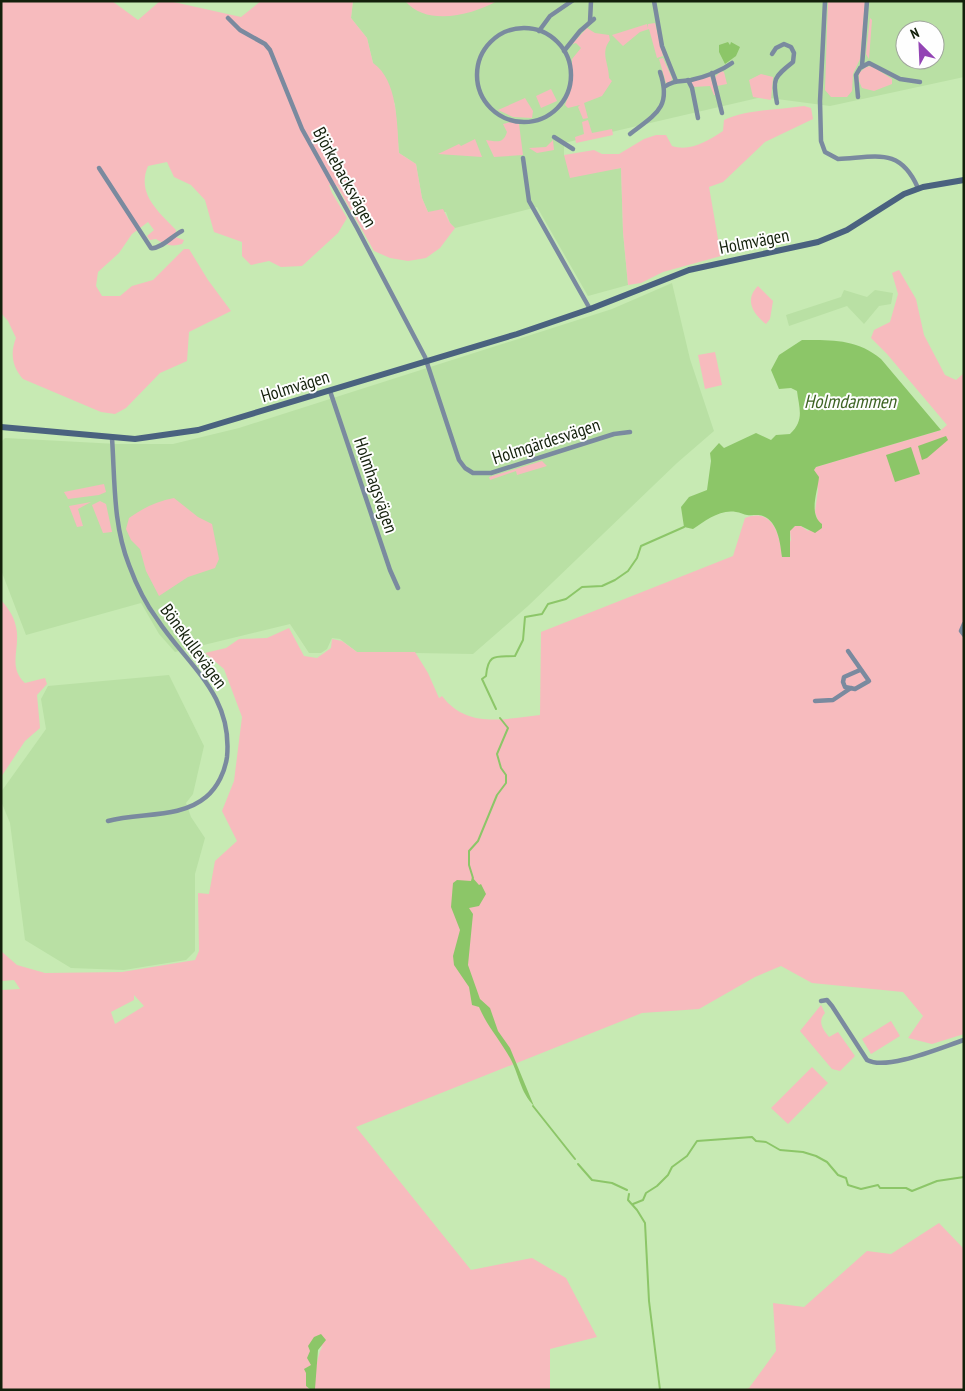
<svg xmlns="http://www.w3.org/2000/svg" width="965" height="1391" font-family="'PT Sans Narrow',sans-serif">
<rect width="100%" height="100%" fill="#c7eab3"/>
<g fill="#b9e0a4" fill-rule="evenodd">
<path d="M353,1H964V77L830,106L762,97L564,143V155L603,170L621,168L623,232L628,285L588,296L537,207L455,228L450,223L446,212H428L422,198L416,164L399,153L395,104L373,63L367,38L351,18ZM905,30H935V60H905Z"/>
<polygon points="672,283 690,359 714,431 677,463 528,606 473,654 357,652 340,639 332,638 327,649 321,653 309,653 290,624 175,652 159,634 141,603 26,635 1,570 1,442 5,438 117,444 173,444 239,428 612,309"/>
<polygon points="844,290 867,297 875,290 893,293 891,304 879,306 864,324 847,306 789,326 786,315 841,297"/>
<polygon points="169,675 204,746 193,794 186,803 191,817 205,838 195,874 195,951 186,960 124,970 71,968 25,940 10,823 1,801 1,792 46,729 41,699 48,686"/>
</g>
<g fill="#f7bbbe" fill-rule="evenodd">
<path d="M1,1H112L138,20L160,1H169L241,17L261,1H353L351,18L367,38L373,63C398,80 397,125 399,153L416,164L422,198L428,212L443,209L450,223L455,228L440,248L426,258L408,261L390,258L374,251L337,186L329,185L332,193L347,218L338,233L302,266L281,267L269,261L251,265L242,256V242L214,232L205,200L191,185L174,177L167,162L148,166C136,194 159,212 176,230L175,237L184,240L182,244C171,247 165,245 156,239L150,240L147,236L154,230L148,222L132,234L119,253L98,272L96,286L102,296H120L132,286L153,280L184,249H189L208,280L231,311L189,332L187,361L160,373L126,408L115,414L101,412L23,379C12,367 10,353 16,338L8,321L1,313Z"/>
<path d="M405,1H497C472,15 427,27 405,1Z"/>
<polygon points="828,1 865,1 860,59 853,74 852,91 847,97 831,97 825,90"/>
<polygon points="870,18 872,20 869,59 866,54"/>
<polygon points="655,23 663,56 657,58 649,29 640,32 623,46 612,35 647,24 648,28 648,24"/>
<path d="M587,28L595,33L609,35L610,40C600,53 609,63 609,78L612,81L602,96L584,103L588,118L583,119L578,107L580,105L568,108L565,105L572,86V59L581,48L576,43L572,44Z"/>
<polygon points="663,58 672,78 671,82 666,83 659,59"/>
<polygon points="872,66 892,79 892,84 874,91 862,88 859,81 859,73 866,67"/>
<polygon points="721,71 724,72 727,84 717,86 715,77"/>
<polygon points="761,74 773,77 771,100 753,97 749,80"/>
<polygon points="710,76 716,95 714,95 710,86 693,87 691,82"/>
<polygon points="551,89 557,101 541,108 536,96"/>
<polygon points="525,98 533,111 532,118 513,117 498,110"/>
<path d="M804,106L811,108L813,119L765,142L723,182L709,187L721,256L663,272L641,283L628,285L623,232L621,168L570,178L564,155L594,150L602,154H619L644,139L656,135H666L672,146C690,152 708,141 723,131L724,120C749,109 777,110 804,106Z"/>
<polygon points="588,120 592,133 612,129 613,135 576,143 575,137 584,134 582,122"/>
<path d="M511,122L519,124L523,155L494,157L486,140C495,141 503,145 507,132L503,124Z"/>
<polygon points="475,139 482,157 438,154 459,144 461,146"/>
<polygon points="553,140 554,150 537,153 529,148 546,147"/>
<path d="M899,270L916,299L924,335L945,375L956,380L964,373V1034L932,1044L908,1038L923,1016L903,992L812,983L781,966L755,977L699,1009L642,1013L356,1127L471,1270L532,1258L566,1278L597,1337L550,1349V1390H314C313,1383 318,1350 323,1346L310,1351L311,1365C305,1373 305,1379 308,1389L311,1390H1V990L20,989L14,980L2,981L1,983V951L17,965L45,973L122,972L195,960L199,951L198,893L209,894L215,861L237,841L222,811L234,781L242,717L224,669L205,653L226,648L239,639L267,638L289,628L304,656L317,658L331,648L332,639L342,641L357,652H415L428,673L439,698L442,696C467,729 504,719 540,715L541,632L733,556L745,518C772,507 780,534 782,556L791,540L790,530L795,526H801L808,531L818,521L815,512L818,490L814,470L816,467L941,430L947,425L887,354L871,338L874,330L890,322L898,294L892,273ZM134,995L144,1006L115,1024L111,1012L134,1000Z"/>
<path d="M758,286L773,301L770,319L766,324C753,314 744,300 758,286Z"/>
<polygon points="715,352 722,385 705,389 698,355"/>
<polygon points="542,461 547,466 517,475 516,471 490,480 489,477"/>
<polygon points="104,484 106,492 99,495 68,499 64,492"/>
<path d="M174,498L198,517L212,524L219,559L215,568L188,577L159,596L146,571L140,549L131,540L126,529L129,518C143,508 157,501 174,498Z"/>
<polygon points="100,501 106,504 112,532 103,533 92,505"/>
<polygon points="91,502 78,509 83,526 77,527 69,506"/>
<path d="M1,600C8,608 14,616 16,627C21,647 7,667 25,683L45,678L47,684L37,695L40,728L25,741L1,777Z"/>
<path d="M821,1005L825,1013C817,1022 823,1029 829,1037L838,1032L855,1056L840,1071L832,1069L800,1031Z"/>
<polygon points="891,1021 900,1036 871,1054 862,1039"/>
<polygon points="812,1067 828,1083 788,1124 771,1108"/>
<polygon points="939,1223 964,1249 964,1390 743,1390 749,1388 776,1351 773,1303 804,1307 867,1251 891,1254"/>
</g>
<g fill="#8cc668">
<polygon points="728,42 730,45 731,42 740,47 736,56 725,64 719,52 719,45"/>
<path d="M802,340C832,340 857,339 881,359L941,430L816,467L814,470L819,477C818,491 808,514 822,524V528L815,533L801,526H795L790,531V557H782C780,542 778,522 763,516C758,514 752,516 747,515C744,515 740,512 736,512C720,509 705,521 693,529L684,527L681,507L689,497L707,490L711,461L710,453L719,443L724,448L756,433L771,440L776,435L790,434C805,420 799,408 797,391L791,388L779,389L771,370L779,355Z"/>
<polygon points="946,436 948,440 927,458 922,460 918,446"/>
<polygon points="911,447 920,474 895,482 886,455"/>
<path d="M472,877L479,885L481,884L486,894L479,906L469,908L473,914L468,965L480,999L490,1008L498,1031L510,1048L534,1106C520,1092 519,1074 510,1058C500,1040 487,1026 479,1007L472,1005L469,987L454,965L453,956L460,930L451,907L453,883L457,880L471,881Z"/>
<polygon points="321,1334 326,1340 318,1350 315,1389 311,1390 306,1386 306,1373 304,1369 311,1365 307,1358 310,1351 308,1346 314,1337"/>
</g>
<g fill="none" stroke-linecap="round" stroke-linejoin="round">
<g stroke="#8cc668" stroke-width="2">
<path d="M496,709L482,679L486,676C488,652 497,657 515,656L523,640L525,617L542,614L548,604L566,599L582,587L602,586L615,580L628,571L637,558L641,546L684,527"/>
<polyline points="473,878 469,865 469,851 478,841 497,795 506,783 506,775 501,768 497,754 508,728 500,718"/>
<polyline points="533,1106 575,1159"/>
<polyline points="578,1164 592,1180 612,1183 627,1190"/>
<polyline points="629,1194 628,1200 637,1210 645,1223 649,1301 660,1390"/>
<polyline points="633,1204 643,1200 646,1193 657,1186 668,1175 672,1167 687,1156 697,1141 752,1137 756,1141 766,1142 780,1150 803,1152 816,1156 827,1162 838,1175 846,1178 848,1185 861,1189 878,1185 880,1188 906,1188 912,1191 937,1181 964,1177"/>
</g>
<g stroke="#7a8a9f" stroke-width="4.5">
<polyline points="654,1 662,46 676,81"/>
<path d="M825,1L820,101L821,141L825,152L838,159C877,157 900,147 918,188"/>
<polyline points="228,18 240,30 265,44 270,50 302,129 357,228 425,357 459,460 465,468 473,473 491,473 614,434 630,432"/>
<polyline points="590,22 591,1"/>
<circle cx="524" cy="75" r="47"/>
<polyline points="539,31 550,16 572,1"/>
<polyline points="564,51 580,31 594,19"/>
<path d="M772,54L776,48L784,44L791,47L794,53L793,62C774,77 772,79 777,103"/>
<polyline points="862,66 867,1"/>
<polyline points="712,73 722,113"/>
<polyline points="688,80 692,88 698,118"/>
<path d="M664,87C674,80 680,82 691,80C704,77 721,71 732,63"/>
<polyline points="858,97 856,75 860,68 869,63 900,79 920,82"/>
<path d="M630,134C656,114 672,107 660,72"/>
<polyline points="554,137 573,149"/>
<polyline points="523,158 529,201 590,309"/>
<path d="M99,168L151,248C160,250 173,235 182,231"/>
<polyline points="330,391 390,570 398,588"/>
<polyline points="964,624 961,631 964,635"/>
<polyline points="848,651 869,681 855,689 845,687 843,682 844,677 860,670"/>
<polyline points="815,701 833,700 851,688"/>
<path d="M108,821C140,812 180,819 206,797C218,787 225,771 227,757C233,694 187,665 157,619C145,603 136,584 129,565C113,524 115,482 112,438"/>
<path d="M821,1001L827,1000L832,1006L867,1060C887,1071 942,1047 964,1040"/>
</g>
<polyline stroke="#4a627f" stroke-width="6" points="1,427 135,439 198,430 517,334 590,309 689,270 818,242 847,230 904,194 923,187 964,180"/>
</g>
<g text-anchor="middle" dominant-baseline="central" stroke-width="4" stroke-linejoin="round" paint-order="stroke">
<g font-size="18" fill="#13200b" stroke="#fefefe">
<text transform="translate(345 177) rotate(61)">Björkebacksvägen</text>
<text transform="translate(754 241) rotate(-11)">Holmvägen</text>
<text transform="translate(295 386) rotate(-17)">Holmvägen</text>
<text transform="translate(546 441) rotate(-18)">Holmgärdesvägen</text>
<text transform="translate(376 485) rotate(71)">Holmhagsvägen</text>
<text transform="translate(194 646) rotate(54)">Bönekullevägen</text>
</g>
<g font-size="19" font-style="italic" fill="#3e6424" stroke="#fefefe">
<text x="850" y="401">Holmdammen</text>
</g>
</g>
<rect width="965" height="1391" fill="none" stroke="#13200b" stroke-width="5"/>
<g transform="translate(920 45) rotate(336)"><circle r="24" fill="#fefefe" stroke="#a0a59d"/>
<path d="M0-4L9 19L0 12L-9 19Z" fill="#9344b4"/>
<text y="-8" font-size="14" font-weight="bold" text-anchor="middle" fill="#13200b">N</text>
</g>
</svg>
